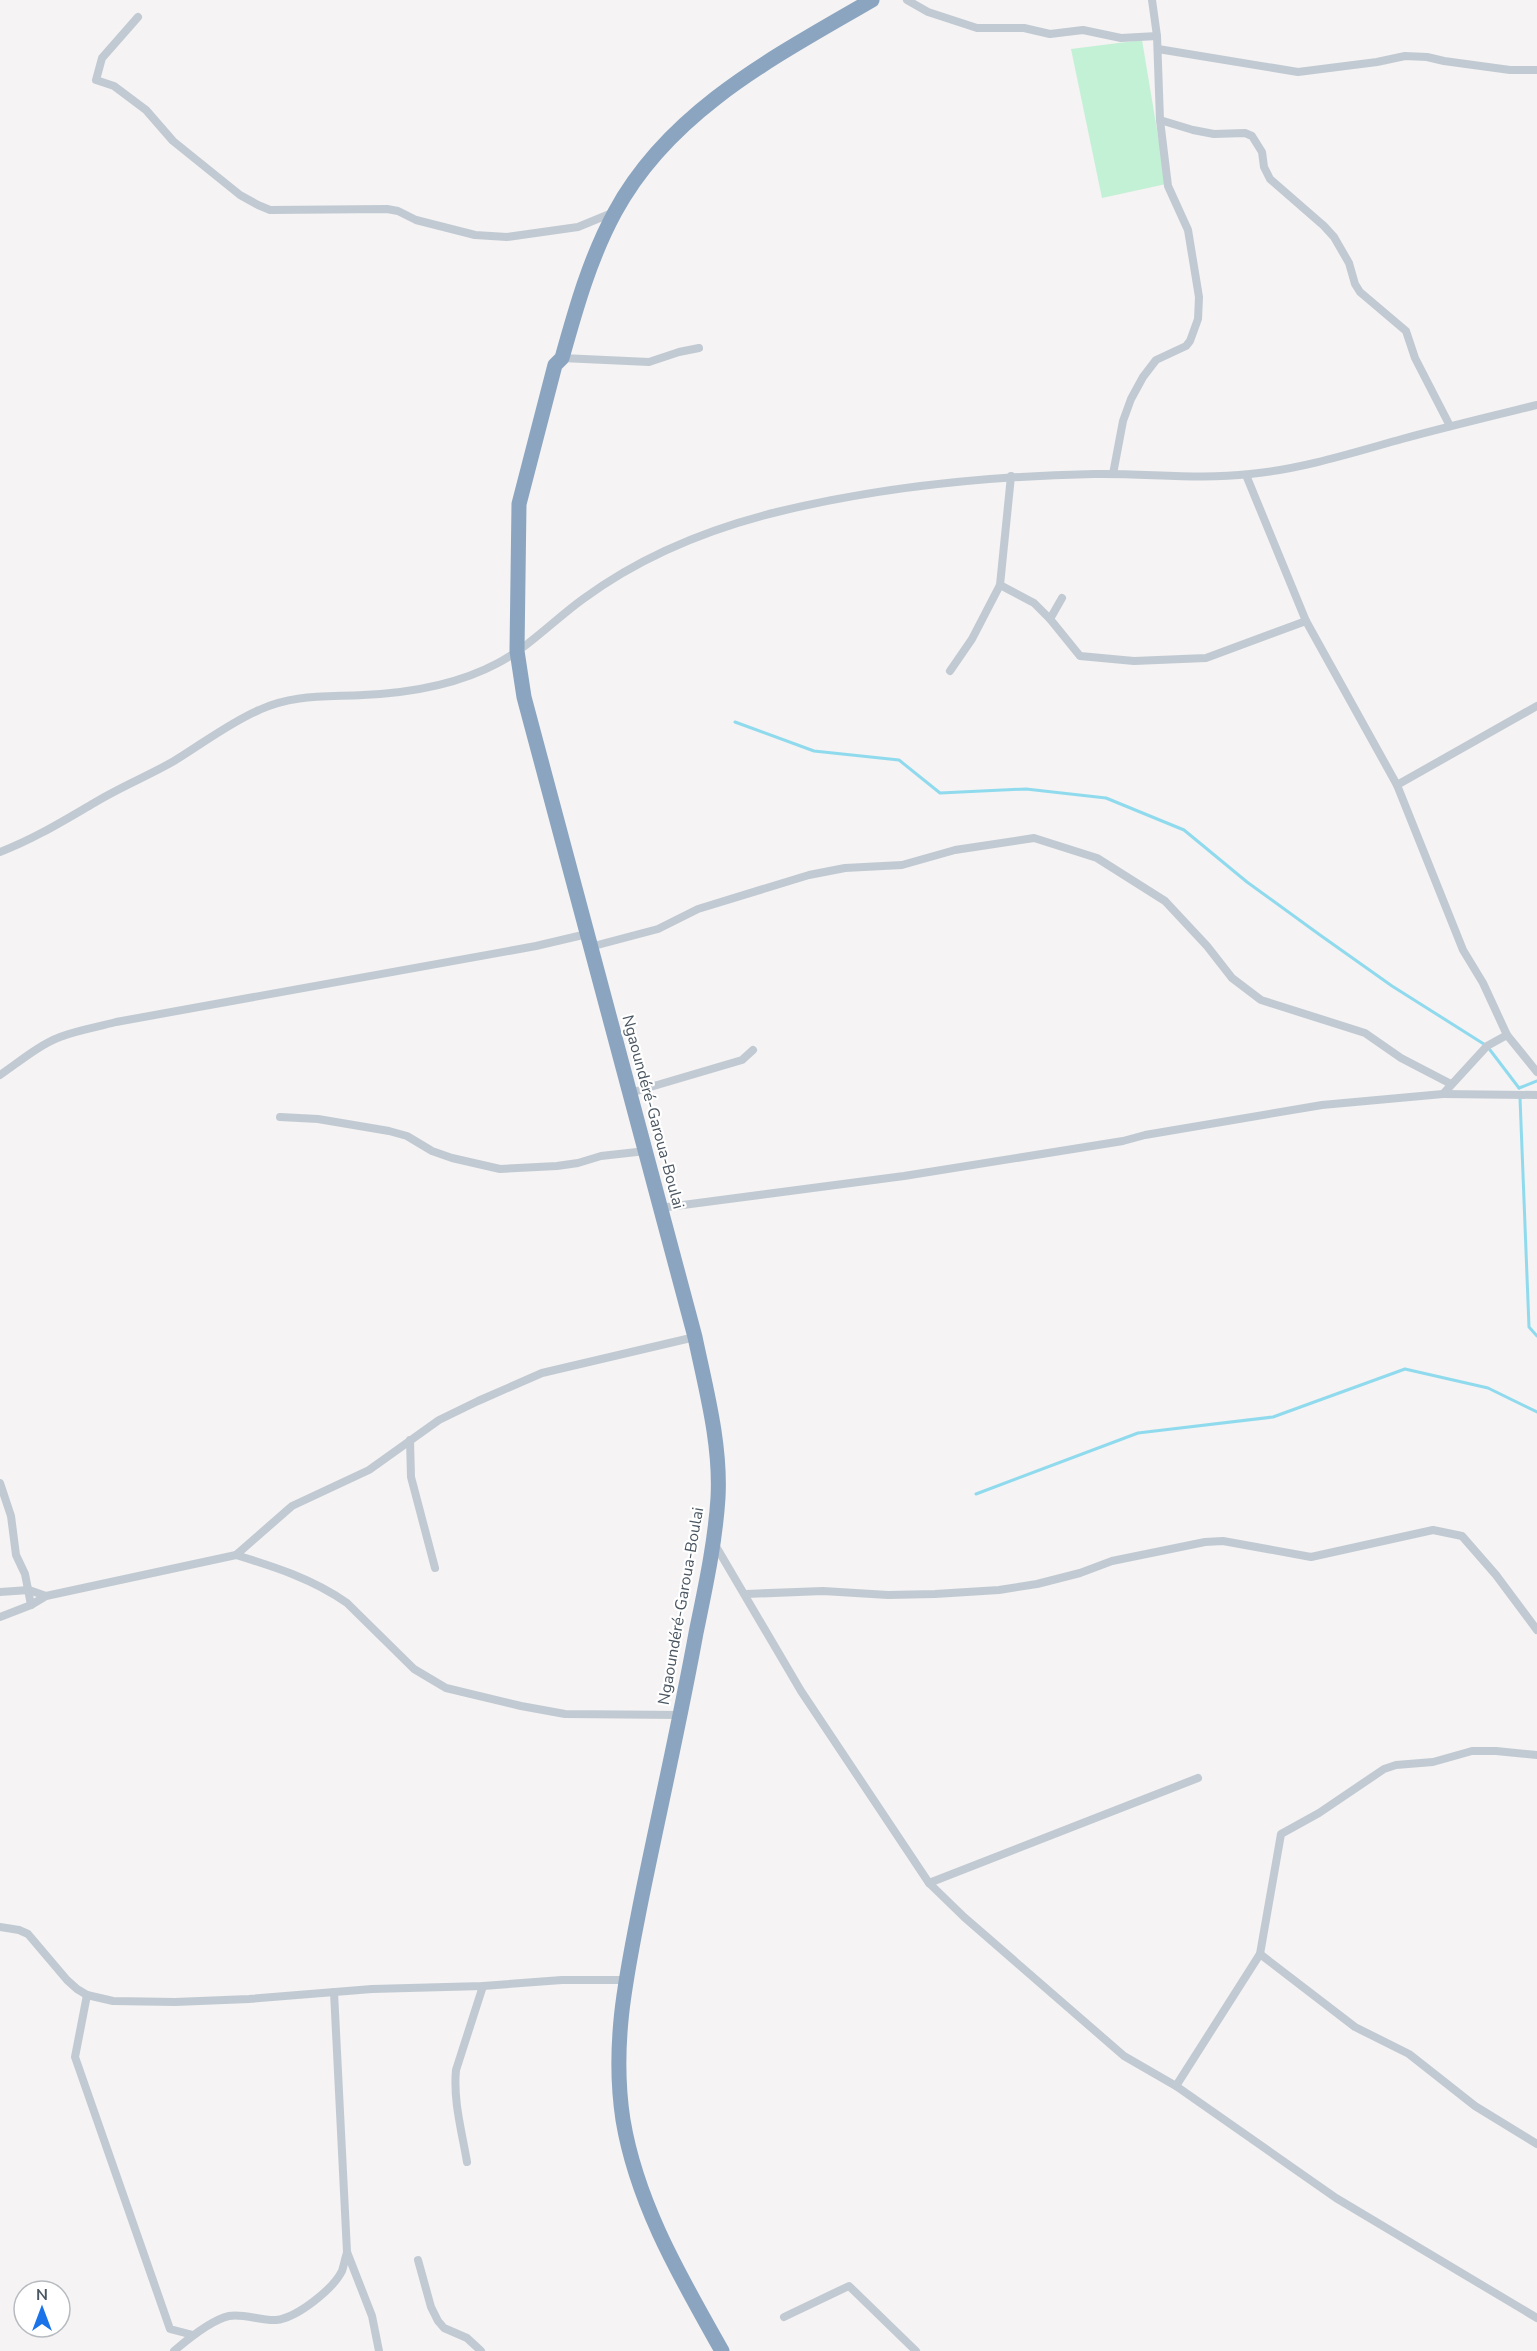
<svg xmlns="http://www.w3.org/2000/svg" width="1537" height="2351" font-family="'Nunito Sans',sans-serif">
<rect width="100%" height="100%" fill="#f5f3f3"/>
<polygon fill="#c3f1d5" points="1142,40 1166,184 1102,198 1071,49"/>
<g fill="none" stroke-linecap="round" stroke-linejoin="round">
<g stroke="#90daee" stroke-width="3">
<polyline points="735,722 814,751 899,760 940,793 1026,789 1106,798 1184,830 1247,882 1320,935 1392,986 1487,1046 1519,1088"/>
<polyline points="1519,1088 1537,1081"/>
<polyline points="1520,1098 1529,1327 1537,1336"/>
<polyline points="976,1494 1138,1433 1273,1417 1405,1369 1488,1388 1537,1412"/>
</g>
<g stroke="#c1cad2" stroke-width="8">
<polyline points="907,0 928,12 977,28 1024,28 1050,34 1083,30 1121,38 1157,36"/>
<polyline points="138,17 102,58 96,80 114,86 146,110 173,141 240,195 258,205 270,210 387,209 398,211 416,220 475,235 507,237 578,227 612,213"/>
<polyline points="1158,49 1298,72 1377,62 1405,56 1427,57 1444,61 1510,70 1537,70"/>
<polyline points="1160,120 1193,130 1214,134 1245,133 1252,136 1262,152 1264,167 1270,179 1324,226 1334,237 1349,263 1355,284 1360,292 1406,331 1415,358 1450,426"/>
<polyline points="562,358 649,362 679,352 699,348"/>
<polyline points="1113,474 1123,421 1131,399 1143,377 1156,360 1186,346 1190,341 1198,319 1199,297 1188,230 1168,186 1160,120 1157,36 1152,0"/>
<polyline points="1000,585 1034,603 1050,619 1062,598"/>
<polyline points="1050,619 1080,656 1134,661 1206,658 1306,621"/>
<polyline points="950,671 972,639 1000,585 1011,476"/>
<polyline points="1397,785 1537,706"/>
<path d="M0,852C34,839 63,821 94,803C120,787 148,776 174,761C202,744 229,723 259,710C293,694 327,697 363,695C409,693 457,685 498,663C529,647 554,620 583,599C640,557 708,529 777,512C880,487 987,476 1094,474C1146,473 1198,480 1250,474C1302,469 1352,453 1402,439C1446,427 1492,416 1537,405"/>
<polyline points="590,947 658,929 698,909 809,875 845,868 902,865 955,850 1034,838 1097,858 1165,901 1207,946 1232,978 1261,1000 1365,1033 1401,1058 1451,1084"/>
<polyline points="1507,1035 1537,1072"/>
<path d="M0,1075C19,1062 39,1045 60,1037C78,1030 98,1027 116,1022L536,946L587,934"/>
<polyline points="630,1093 742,1060 753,1050"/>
<polyline points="1443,1094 1537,1095"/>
<polyline points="280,1117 318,1119 389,1131 407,1136 432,1151 452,1158 500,1169 557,1166 578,1163 601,1156 646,1151"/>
<polyline points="660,1208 904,1176 1123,1141 1145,1135 1322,1105 1443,1094 1487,1046 1507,1035 1483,983 1463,950 1397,785 1306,621 1246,475"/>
<polyline points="410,1440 411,1477 435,1568"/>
<polyline points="0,1483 11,1516 16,1555 25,1574 31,1605"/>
<polyline points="714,1543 801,1691 929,1883 964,1917 1124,2056 1176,2086 1336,2198 1537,2318"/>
<polyline points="0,1592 29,1590 46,1596"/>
<polyline points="746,1594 823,1591 888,1595 935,1594 999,1590 1037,1584 1080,1573 1112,1561 1205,1542 1223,1541 1311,1557 1433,1530 1462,1536 1496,1575 1537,1630"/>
<polyline points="0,1617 31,1605 46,1596 236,1555"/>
<path d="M681,1715L565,1714L521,1706L446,1688L414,1669L347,1603C313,1579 275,1567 236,1555L292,1506L369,1470L439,1420L478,1401L542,1373L695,1337"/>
<polyline points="929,1883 1198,1778"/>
<polyline points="0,1927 19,1930 28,1934 67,1980 77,1989 87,1995 113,2001 175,2002 249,1999 372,1989 483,1986 562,1980 625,1980"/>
<polyline points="1260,1954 1355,2027 1409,2054 1475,2106 1537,2144"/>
<polyline points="334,1992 347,2252 372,2316 379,2351"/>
<polyline points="87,1995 75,2057 170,2329 193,2335"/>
<polyline points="1176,2086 1260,1954 1281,1834 1319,1813 1384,1769 1396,1765 1433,1762 1472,1751 1496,1751 1537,1755"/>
<path d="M467,2162C462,2132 453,2101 456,2070L483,1986"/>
<polyline points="418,2260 431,2307 438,2321 444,2328 467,2338 481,2351"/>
<polyline points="784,2317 849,2286 916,2351"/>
<path d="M174,2351C188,2339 211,2320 229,2316C242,2313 262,2321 276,2320C297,2318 333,2289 342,2271C344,2265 345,2258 347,2253"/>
</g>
<path stroke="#8ba5c1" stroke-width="15" d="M722,2351C681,2278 637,2204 623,2120C611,2042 627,1972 642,1896C660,1808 680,1721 696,1633C705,1589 715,1544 718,1498C721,1444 706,1390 695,1337L524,697L517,651L519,504L555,365L562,358C576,308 590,258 615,212C670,110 776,56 872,0"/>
</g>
<g text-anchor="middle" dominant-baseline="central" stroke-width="4.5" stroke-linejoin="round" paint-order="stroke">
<g font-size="16" fill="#4a5661" stroke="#fff">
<text transform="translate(653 1112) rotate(75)">Ngaoundéré-Garoua-Boulai</text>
<text transform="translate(681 1606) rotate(-80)">Ngaoundéré-Garoua-Boulai</text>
</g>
</g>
<g transform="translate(42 2309)"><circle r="28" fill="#ffffff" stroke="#b7bbc0" stroke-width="1.5"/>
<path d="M0-4.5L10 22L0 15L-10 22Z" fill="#1a73e8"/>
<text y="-9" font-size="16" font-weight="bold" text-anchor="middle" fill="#4a5661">N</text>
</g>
</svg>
